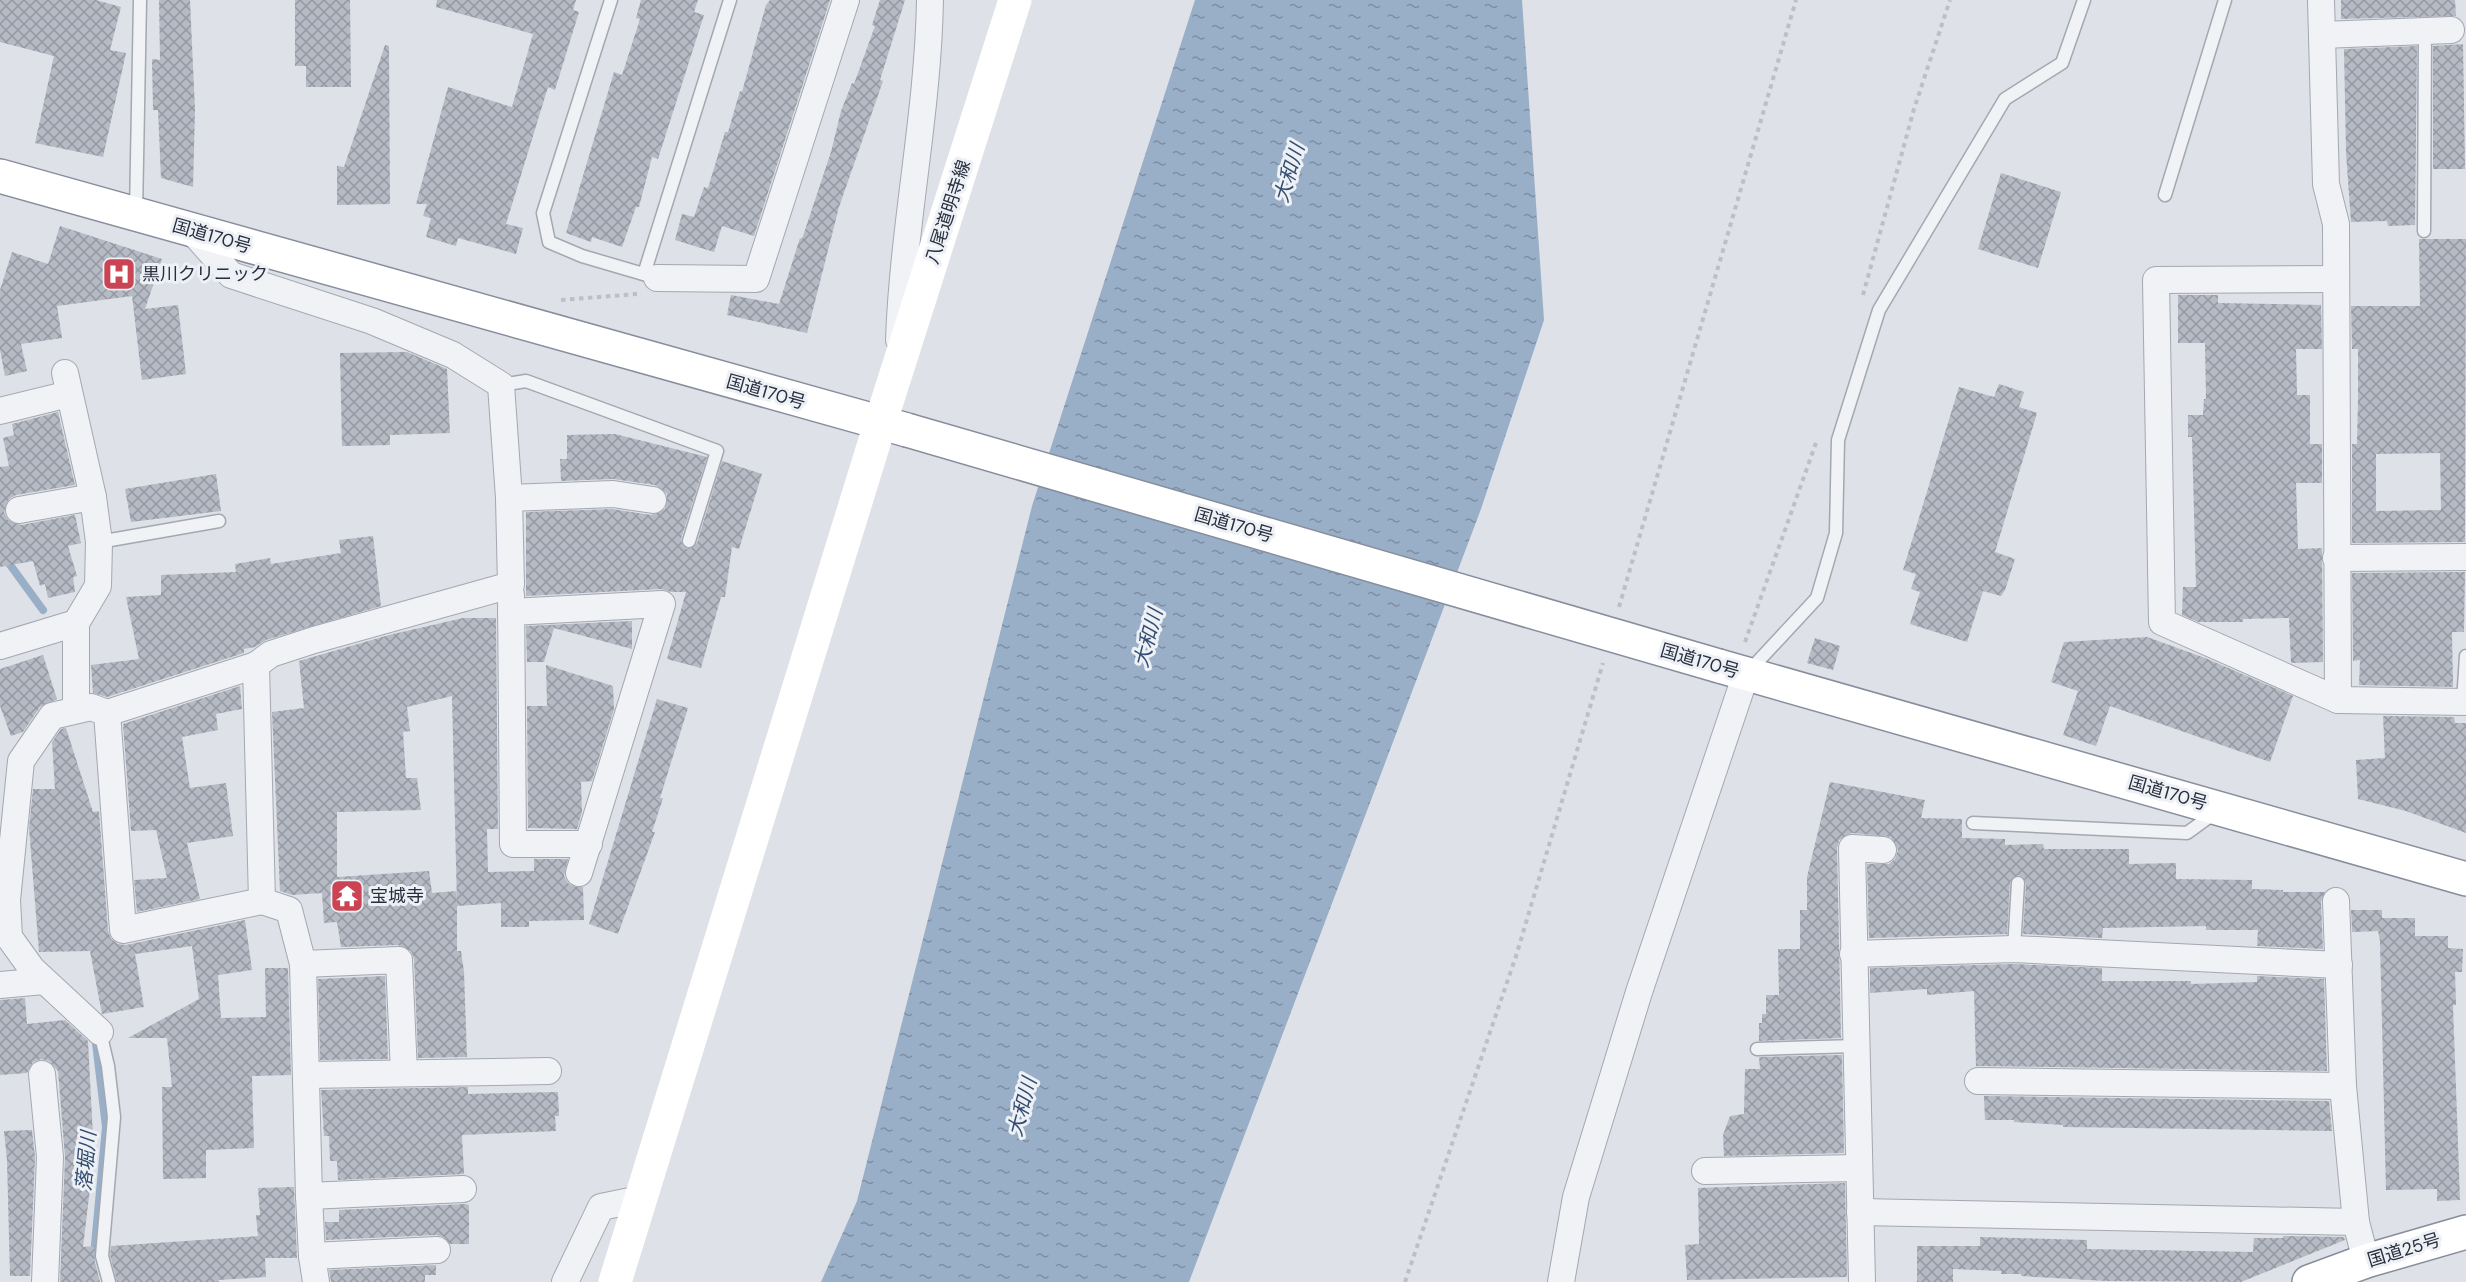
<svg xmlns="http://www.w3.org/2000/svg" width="2466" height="1282" font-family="'DM Sans','Noto Sans JP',sans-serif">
<defs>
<pattern id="water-ripples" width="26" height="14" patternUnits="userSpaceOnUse" patternTransform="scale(1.5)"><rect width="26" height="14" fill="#99aec7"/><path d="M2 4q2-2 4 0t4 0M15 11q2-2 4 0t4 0" fill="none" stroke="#7d8ea3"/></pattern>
<pattern id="building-cross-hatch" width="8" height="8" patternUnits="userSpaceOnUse" patternTransform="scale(1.5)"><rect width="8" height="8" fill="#b5bac4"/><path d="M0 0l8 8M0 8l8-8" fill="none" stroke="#9398a1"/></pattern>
</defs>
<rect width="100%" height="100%" fill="#dee1e7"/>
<polygon fill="url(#water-ripples)" points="1195,0 1522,0 1544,320 1481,509 1189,1282 821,1282 857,1201 1032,506"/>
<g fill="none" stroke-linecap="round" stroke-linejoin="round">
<g stroke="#99aec7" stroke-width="8">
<polyline points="0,551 43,610"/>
<polyline points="94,1255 106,1127 96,1043"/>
</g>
</g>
<g fill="url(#building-cross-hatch)" fill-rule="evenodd">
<polygon points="0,0 96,0 121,7 110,50 126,53 103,157 35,143 54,56 0,42"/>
<polygon points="159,0 190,0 195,110 193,187 161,178 158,110 153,110 152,59 160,60"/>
<polygon points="295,0 350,0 351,87 306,87 306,66 295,66"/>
<polygon points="437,0 576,0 573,10 579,12 555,90 548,87 506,224 523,228 516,254 458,238 456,246 426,237 431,218 423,216 427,204 416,204 448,87 512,107 533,34 436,7"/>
<polygon points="641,0 698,0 694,12 704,15 658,159 652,157 639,207 636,207 622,247 592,237 591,242 566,233 614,72 622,75 640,19 636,18"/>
<polygon points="770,0 830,0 754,236 722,226 714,252 675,240 682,214 694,217 704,187 708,188 725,132 728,132 740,91 742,92 766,5"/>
<polygon points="880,0 905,0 880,80 883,81 839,207 807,333 727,315 731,295 779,304 800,238 802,239 831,152 841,111 852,83 854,84 875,26 872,25"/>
<polygon points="2341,0 2455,0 2456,16 2341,19"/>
<polygon points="2463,44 2465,169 2433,169 2433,46"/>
<polygon points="385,45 389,46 390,204 337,205 337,166 344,167"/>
<polygon points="2417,46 2415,225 2388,226 2387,221 2351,222 2346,153 2344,49"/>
<polygon points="2001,173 2061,192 2038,268 1978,249"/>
<polygon points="60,226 162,259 145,309 178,305 186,374 142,380 132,296 57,306 62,338 21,344 27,371 5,376 0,350 0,290 12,252 48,264"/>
<path d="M2419,239H2466L2465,542L2352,543V444H2357L2358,398V349H2352L2351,306H2420ZM2440,453L2441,510L2376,511V454Z"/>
<polygon points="2178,295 2218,295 2218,303 2321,305 2322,349 2296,349 2297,395 2310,395 2310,444 2322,444 2322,483 2296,483 2298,549 2322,548 2323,662 2291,663 2289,618 2243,619 2243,622 2198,622 2182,615 2183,587 2196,587 2192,437 2188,437 2188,415 2203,415 2204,399 2206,399 2205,343 2178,343"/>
<polygon points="407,352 447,369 450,433 390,435 390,445 342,446 340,353"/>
<polygon points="1999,384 2024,392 2019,407 2037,413 1995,552 2015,559 2005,590 2001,596 1983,591 1967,642 1910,624 1920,592 1911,589 1916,574 1903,570 1959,387 1994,397"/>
<polygon points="58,412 75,485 16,495 9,499 4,512 8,520 21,525 75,515 81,543 68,546 77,576 73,577 75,592 48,598 45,584 40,586 33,561 0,567 0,467 9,466 3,438 14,435 12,424"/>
<polygon points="615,434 707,457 681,539 683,546 687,549 697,543 722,461 762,474 739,549 732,547 725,597 721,597 701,668 667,659 686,592 671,592 661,589 526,596 526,512 612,509 651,515 665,509 667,494 655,485 613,479 561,481 560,459 567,459 567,435"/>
<polygon points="216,474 221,511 131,522 125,489"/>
<polygon points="373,536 381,606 266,640 255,647 244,649 244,653 107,697 93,693 91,665 139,659 126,597 161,595 161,575 236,572 235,564 270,558 271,564 341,553 339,540"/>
<polygon points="2465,572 2464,632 2452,632 2453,687 2359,685 2360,660 2353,661 2352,573"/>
<polygon points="463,618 496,618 498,829 487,829 488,872 534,871 534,859 568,859 564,876 568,883 575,887 583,887 584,920 529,921 529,927 501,927 501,903 457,906 452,696 407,707 410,731 403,732 406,778 417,778 421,810 337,812 337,877 429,871 432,893 457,891 457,951 461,951 464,972 467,1057 418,1058 414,959 411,951 398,945 341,947 337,922 324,923 322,893 292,895 280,891 272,712 304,708 299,661 389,635"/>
<polygon points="632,621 632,649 554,628 544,662 527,662 526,626"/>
<polygon points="2147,637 2205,658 2293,696 2270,762 2110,706 2096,746 2063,735 2078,691 2051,682 2064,642"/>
<polygon points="1815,638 1840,646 1833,670 1807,663"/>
<polygon points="43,655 57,699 40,707 23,732 11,736 0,706 0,669"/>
<polygon points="546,665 613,686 614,709 592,781 581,782 582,812 577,829 528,828 527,706 547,706"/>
<polygon points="240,686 242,709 216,714 218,730 182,737 190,788 226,783 233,836 187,843 200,899 137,912 134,880 167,878 156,830 131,831 123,724"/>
<polygon points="657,699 688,708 660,798 663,798 652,832 655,832 618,934 589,924"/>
<polygon points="2383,716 2454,717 2455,723 2466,723 2466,833 2406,811 2358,799 2356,760 2385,758"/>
<polygon points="66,728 93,812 99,811 108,931 111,939 118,944 126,945 245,920 252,970 218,975 221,1018 266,1017 265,968 288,968 291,1075 252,1076 254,1148 206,1150 206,1178 163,1179 162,1087 172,1087 167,1038 128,1038 199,999 192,946 135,954 144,1007 102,1014 90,951 39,952 29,828 33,789 55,789 52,742 61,729"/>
<polygon points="1830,782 1925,800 1921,818 1962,819 1962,838 2005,839 2005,845 2043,844 2044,849 2129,849 2129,864 2176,863 2176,879 2252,880 2252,889 2283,890 2283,892 2325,892 2321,902 2323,949 2257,946 2258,930 2206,930 2206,926 2103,928 2102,938 2023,934 2026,883 2023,877 2018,875 2010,882 2007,934 1869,938 1867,864 1889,864 1895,859 1898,850 1891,837 1852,833 1839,840 1837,848 1841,1038 1759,1041 1759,1023 1762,1023 1762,1014 1766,1014 1766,995 1779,995 1778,949 1800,949 1800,910 1807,910 1807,877"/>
<polygon points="2351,910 2382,910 2382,918 2415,918 2415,936 2448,936 2448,948 2463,949 2462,972 2455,972 2456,1005 2453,1005 2460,1200 2437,1201 2437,1189 2386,1190 2380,941 2378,931 2352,932"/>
<polygon points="2014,964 2102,968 2102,981 2191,981 2191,984 2257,982 2257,976 2324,979 2327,1071 1976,1066 1974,991 1927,995 1927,989 1870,993 1870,968"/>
<polygon points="385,976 388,1059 320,1060 318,979"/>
<polygon points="25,998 27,1024 65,1020 88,1041 94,1155 83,1247 95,1246 94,1258 100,1282 60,1282 65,1157 58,1071 49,1061 41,1059 33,1062 27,1073 0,1075 0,1000"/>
<polygon points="1842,1055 1844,1153 1724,1156 1723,1135 1730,1116 1744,1114 1745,1069 1760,1069 1759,1057"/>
<polygon points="468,1087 468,1094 558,1092 559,1116 555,1116 556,1131 462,1135 464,1174 338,1180 337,1161 330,1161 329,1136 324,1136 321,1090"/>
<polygon points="1984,1096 2329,1101 2332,1131 2063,1127 2063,1125 2014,1122 2014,1120 1985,1120"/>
<polygon points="32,1130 35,1157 30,1276 10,1276 7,1160 4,1131"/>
<polygon points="1845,1183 1847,1277 1687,1280 1685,1245 1699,1244 1698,1188"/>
<polygon points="294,1187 297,1258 265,1258 266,1277 218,1280 219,1282 117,1282 110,1255 111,1246 258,1236 256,1215 260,1215 258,1188"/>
<polygon points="465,1204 469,1205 469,1244 450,1244 444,1237 436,1235 326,1240 325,1222 339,1222 339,1210"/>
<polygon points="2283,1236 2344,1237 2345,1240 2241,1282 2106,1281 2021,1276 2021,1274 2001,1274 2001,1271 1953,1269 1953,1282 1917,1282 1917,1246 1980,1246 1980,1237 2087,1240 2087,1249 2253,1252 2254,1238 2283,1238"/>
<polygon points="436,1265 436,1275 425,1275 425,1282 331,1282 329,1270"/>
</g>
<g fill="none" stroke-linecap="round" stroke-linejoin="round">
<g stroke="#a3a8b1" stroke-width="15">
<g id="lane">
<polyline points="611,0 543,213 549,242 582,256 657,278"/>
<polyline points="2165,195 2225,0"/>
<polyline points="136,213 140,0"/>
<polyline points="2424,231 2425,31"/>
<polyline points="644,274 730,0"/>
<polyline points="501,385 526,381 717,451 689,541"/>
<polyline points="99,542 219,521"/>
<polyline points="1750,670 1817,598 1836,533 1838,440 1879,310 2005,99 2062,63 2084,0"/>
<polyline points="2463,702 2466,656"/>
<polyline points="1973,823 2187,833 2216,812"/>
<polyline points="2014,949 2018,883"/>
<polyline points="100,1032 108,1066 114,1117 102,1256 109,1282"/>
<polyline points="1757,1049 1856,1046"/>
</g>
</g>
<g stroke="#a3a8b1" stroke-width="28">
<g id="street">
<polyline points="2321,0 2326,184 2336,224 2338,700 2466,702"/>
<polyline points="2322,35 2451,30"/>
<polyline points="657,278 756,279 846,0"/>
<polyline points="2336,279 2156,280 2162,622 2338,700"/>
<path d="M899,340C903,226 928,114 930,0"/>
<polyline points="65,373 93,497 99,542 98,586 76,623 76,709"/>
<polyline points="0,411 69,394"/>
<polyline points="509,498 613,494 653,500"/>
<polyline points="19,510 93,497"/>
<polyline points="2336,558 2466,557"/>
<polyline points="511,595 513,844 589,844"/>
<polyline points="511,612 662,604 579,873"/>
<polyline points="0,646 76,623"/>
<polyline points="256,665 262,901 289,910 303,964 309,1196 312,1256 316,1282"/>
<polyline points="107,713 123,930 262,901"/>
<polyline points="2336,901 2343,1086 2356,1222 2366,1261"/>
<polyline points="1853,954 2014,949 2339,965"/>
<polyline points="303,964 399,960 404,1073"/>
<polyline points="0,985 44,981"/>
<polyline points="100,1032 32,969 9,937 7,900 21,761 52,716 91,707 107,713 256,665 271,654 314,640 511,585 509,498 501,385 453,355 372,321 231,275 191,230"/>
<polyline points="42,1074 50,1157 45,1282"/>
<polyline points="306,1075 548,1071"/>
<polyline points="1978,1081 2343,1086"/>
<polyline points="1705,1171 1858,1168"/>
<polyline points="309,1196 463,1189"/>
<polyline points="1860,1212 2356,1222"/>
<polyline points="312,1256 437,1250"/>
<polyline points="565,1282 601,1207 640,1199"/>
<polyline points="1561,1282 1576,1197 1639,992 1746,674"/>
<polyline points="1862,1282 1852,848 1883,850"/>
</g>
</g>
<g stroke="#868e9e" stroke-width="36">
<g id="highway">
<polyline points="0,176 907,430"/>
<polyline points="1719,666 2466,879"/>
<polyline points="2309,1282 2366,1261 2466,1232"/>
</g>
</g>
<g stroke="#bcbfc6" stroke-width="4" stroke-dasharray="4.5 4.5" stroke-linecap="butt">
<polyline points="1863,295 1914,109 1950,0"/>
<polyline points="561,300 637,294"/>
<polyline points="1619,607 1796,0"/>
<polyline points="1745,642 1816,443"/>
<polyline points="1405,1282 1517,953 1603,663"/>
</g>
<use href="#lane" stroke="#f0f2f6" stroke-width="12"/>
<use href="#street" stroke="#f0f2f6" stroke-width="26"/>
<polyline stroke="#fff" stroke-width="33" points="615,1282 880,424 1015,0"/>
<use href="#highway" stroke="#fff" stroke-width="33"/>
<g stroke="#868e9e" stroke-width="36" stroke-linecap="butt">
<polyline id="highway-bridge" points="907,430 1719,666"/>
</g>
<use href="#highway-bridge" stroke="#fff" stroke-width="33"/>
</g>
<defs>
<g id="hospital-square" transform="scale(1.725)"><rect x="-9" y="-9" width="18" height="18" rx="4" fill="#cb4453" stroke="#edf0f5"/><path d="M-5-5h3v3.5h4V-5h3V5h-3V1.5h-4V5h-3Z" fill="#fff"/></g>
<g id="temple-square" transform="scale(1.725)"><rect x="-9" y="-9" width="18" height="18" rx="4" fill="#cb4453" stroke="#edf0f5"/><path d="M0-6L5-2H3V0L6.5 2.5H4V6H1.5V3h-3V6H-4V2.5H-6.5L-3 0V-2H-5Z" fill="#fff"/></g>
</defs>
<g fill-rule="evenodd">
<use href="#hospital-square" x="119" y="274"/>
<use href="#temple-square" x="347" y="896"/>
</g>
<g text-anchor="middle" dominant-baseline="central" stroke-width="6" stroke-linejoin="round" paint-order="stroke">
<g font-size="18" fill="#272f3e" stroke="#edf0f5">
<text transform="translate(948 212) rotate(-72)">八尾道明寺線</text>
<text transform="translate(212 236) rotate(16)">国道170号</text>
<text transform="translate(766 392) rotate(16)">国道170号</text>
<text transform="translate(1234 525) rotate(16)">国道170号</text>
<text transform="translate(1700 661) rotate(16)">国道170号</text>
<text transform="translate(2168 793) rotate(16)">国道170号</text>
<text transform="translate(2404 1250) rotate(-17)">国道25号</text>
</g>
<g font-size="18" fill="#272f3e" stroke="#edf0f5" text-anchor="start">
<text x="142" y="274">黒川クリニック</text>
<text x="370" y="896">宝城寺</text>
</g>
<g font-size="20" font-style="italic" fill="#324c71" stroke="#edf0f5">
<text transform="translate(1289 173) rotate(-73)">大和川</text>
<text transform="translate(1148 638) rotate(-75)">大和川</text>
<text transform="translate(1022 1107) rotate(-75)">大和川</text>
<text transform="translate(86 1161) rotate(-85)">落堀川</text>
</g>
</g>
</svg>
